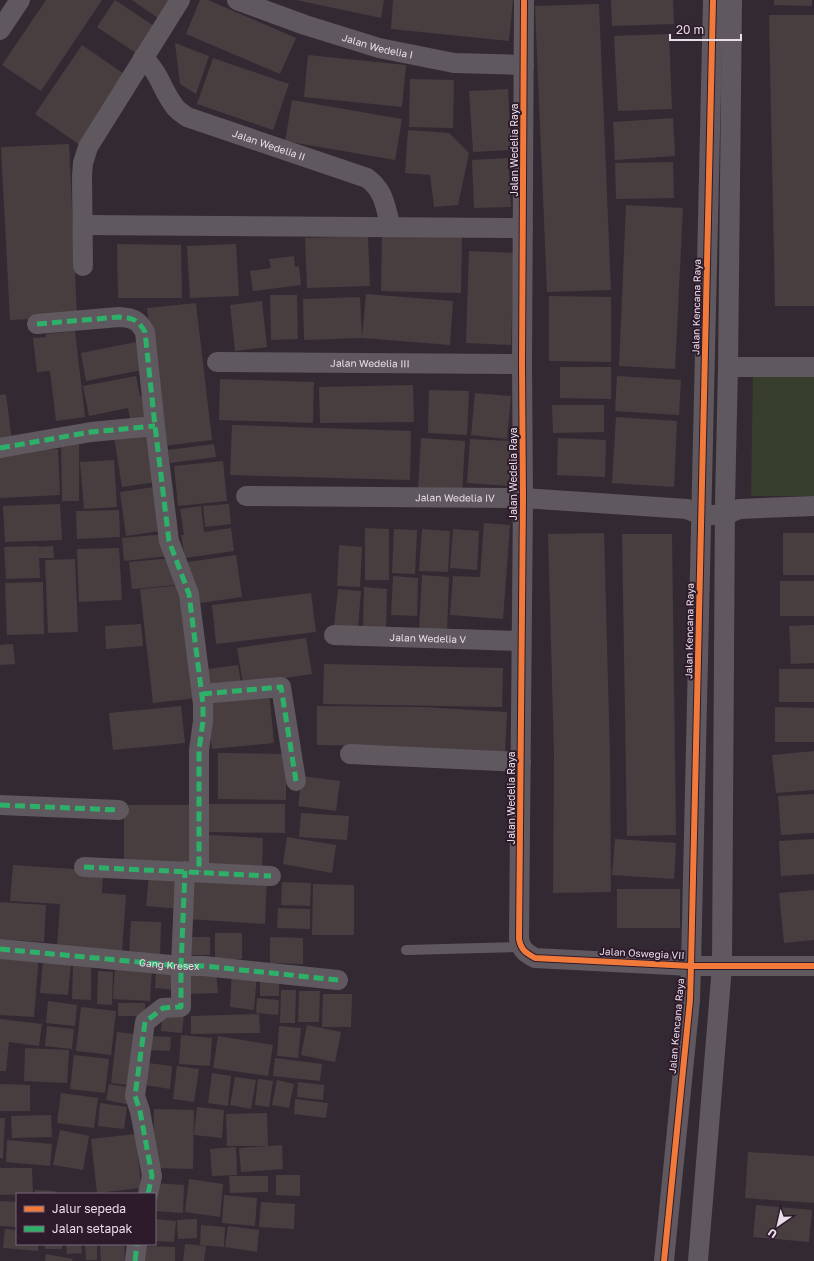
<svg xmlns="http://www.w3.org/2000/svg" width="814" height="1261" font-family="'Golos Text',sans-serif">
<rect width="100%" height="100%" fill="#332932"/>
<polygon fill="#373e2c" points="753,371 814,373 814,496 751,496"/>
<g fill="#483e40">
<polygon points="46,0 102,0 41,91 2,65"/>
<polygon points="115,0 157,28 139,55 97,27"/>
<polygon points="132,0 171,0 158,18"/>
<polygon points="200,0 208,0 296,38 280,74 186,34"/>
<polygon points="296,0 384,0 381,18"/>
<polygon points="393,0 513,0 509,41 391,29"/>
<polygon points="611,0 673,0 674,24 612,26"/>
<polygon points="774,0 812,0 812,6 774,5"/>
<polygon points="599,4 611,290 547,292 535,6"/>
<polygon points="769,15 814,15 814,306 775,306"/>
<polygon points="669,34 672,109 618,111 614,36"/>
<polygon points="175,43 209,56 196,94 180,84"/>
<polygon points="82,45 127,76 80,145 35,114"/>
<polygon points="308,55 406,65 402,107 304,97"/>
<polygon points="213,58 289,84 273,130 197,104"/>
<polygon points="410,79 454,80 453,128 409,127"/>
<polygon points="508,89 511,150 473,152 469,91"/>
<polygon points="292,100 402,119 395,160 285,141"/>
<polygon points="673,118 675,156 615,160 613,122"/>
<polygon points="408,130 449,133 469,153 458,205 434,207 430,175 405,173"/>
<polygon points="69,144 77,317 10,320 1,147"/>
<polygon points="508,158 511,207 474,208 472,160"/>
<polygon points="673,162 674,198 616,199 615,163"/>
<polygon points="626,205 683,208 675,369 619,366"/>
<polygon points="382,235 462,237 461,293 381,291"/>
<polygon points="368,236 370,286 307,288 305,238"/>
<polygon points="117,244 181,245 182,298 118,298"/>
<polygon points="236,244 239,296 190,298 187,246"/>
<polygon points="469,251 514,253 511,345 466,343"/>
<polygon points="294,256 295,267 299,266 301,285 253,291 250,271 271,268 269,259"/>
<polygon points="366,294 453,301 450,345 362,338 304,340 303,299 360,297 362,338"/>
<polygon points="270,295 297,295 298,339 271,340"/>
<polygon points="549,296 611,297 611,362 549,361"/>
<polygon points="262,301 267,347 235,351 230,305"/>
<polygon points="196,303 212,440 163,446 147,308"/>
<polygon points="75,331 85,417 56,421 50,371 37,372 33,338 46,337 46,334"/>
<polygon points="136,342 142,370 86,381 81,353"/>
<polygon points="560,367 611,367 611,399 560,398"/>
<polygon points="136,376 140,396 147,395 152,419 131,423 128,408 89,416 83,386"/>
<polygon points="617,376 681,380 679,415 615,411"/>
<polygon points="220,379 314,382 313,423 219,420"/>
<polygon points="413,385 414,422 320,423 319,387"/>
<polygon points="429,390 469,391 467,435 428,433"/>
<polygon points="475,393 511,396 507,439 471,435"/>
<polygon points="6,394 12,441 0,442 0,395"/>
<polygon points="552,405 604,405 604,432 553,433"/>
<polygon points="616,417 677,421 674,487 612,483"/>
<polygon points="232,425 411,431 410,480 230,475"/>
<polygon points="147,432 156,482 122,487 114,437"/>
<polygon points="421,438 465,441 462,494 418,491"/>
<polygon points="558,438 606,440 605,477 557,475"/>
<polygon points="470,439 512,441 509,486 467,483"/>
<polygon points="61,442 79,442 79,501 62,501"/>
<polygon points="214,444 216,457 170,463 168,450"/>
<polygon points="58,449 60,495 0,498 0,452"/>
<polygon points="114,460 117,507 84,509 80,462"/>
<polygon points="223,461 227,501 178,506 174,466"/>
<polygon points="161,486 167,530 126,536 120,492"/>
<polygon points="60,504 62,540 5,542 3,506"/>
<polygon points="229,504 231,524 205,527 203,506"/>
<polygon points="201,506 204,532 231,528 234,551 185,558 181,535 184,535 180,509"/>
<polygon points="119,510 120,537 77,539 76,511"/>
<polygon points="484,523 510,525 503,619 450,615 453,576 480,577"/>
<polygon points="365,528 389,529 389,580 365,580"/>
<polygon points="394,529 417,530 415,574 392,573"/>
<polygon points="422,529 450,531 448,572 419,571"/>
<polygon points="453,529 479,531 477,570 450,568"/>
<polygon points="604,533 610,755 611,892 553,893 554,755 548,534"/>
<rect x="783" y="533" width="31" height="42"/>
<polygon points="166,534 168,556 124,561 122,538"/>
<polygon points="622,534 672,534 676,835 627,836"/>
<polygon points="339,545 362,547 360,587 337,586"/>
<polygon points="38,546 39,547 53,546 54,558 39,558 40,578 6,579 4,547"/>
<polygon points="119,548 122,600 79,602 77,549"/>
<polygon points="236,555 242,597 193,604 188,562"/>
<polygon points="173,558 176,585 132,589 129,562"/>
<polygon points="75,559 78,632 48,633 45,560"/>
<polygon points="422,575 449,577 447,631 419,630"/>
<polygon points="393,576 418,578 417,616 391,615"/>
<rect x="780" y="581" width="34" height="35"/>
<polygon points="43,582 44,634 7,635 5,583"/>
<polygon points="184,585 197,698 153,703 140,589"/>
<polygon points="364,587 387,589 386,630 363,629"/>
<polygon points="338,589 361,591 358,627 334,625"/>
<polygon points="311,593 316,632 216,644 212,605"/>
<polygon points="141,624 143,646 106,649 105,626"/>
<polygon points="814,625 814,663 791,664 789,626"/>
<polygon points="306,638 312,674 243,684 237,648"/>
<polygon points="13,644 15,664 0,665 0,645"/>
<polygon points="324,664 503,668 502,707 323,704"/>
<polygon points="238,665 241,682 203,687 201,670"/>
<rect x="779" y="669" width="35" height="33"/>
<polygon points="269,691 274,743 212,749 206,698"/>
<polygon points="181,706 185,743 113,750 109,713"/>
<polygon points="317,706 422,707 507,712 505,753 386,746 317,745"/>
<polygon points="775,707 814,708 814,742 775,742"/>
<polygon points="814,751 814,790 776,793 772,755"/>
<polygon points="218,753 286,754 286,800 218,799"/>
<polygon points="302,776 340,781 336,811 298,806"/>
<polygon points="814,794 814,833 781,835 778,796"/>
<polygon points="206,804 285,804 285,833 206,832"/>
<rect x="124" y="805" width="71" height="59"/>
<polygon points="301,813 349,816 347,840 299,837"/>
<polygon points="208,835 263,838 262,871 206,867"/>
<polygon points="287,837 336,845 332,873 283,864"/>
<polygon points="615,839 676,843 674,879 612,875"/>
<polygon points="814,839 814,874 781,876 779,841"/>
<polygon points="13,865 103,871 102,893 126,895 122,952 57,947 60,904 10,901"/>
<polygon points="149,874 182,876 180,909 146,906"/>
<polygon points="191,875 267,880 265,924 188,919"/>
<polygon points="282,882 311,883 310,906 281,905"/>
<polygon points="313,884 354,885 354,935 312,935"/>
<rect x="617" y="889" width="63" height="39"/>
<polygon points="814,890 814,940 784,943 779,893"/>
<polygon points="0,902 46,905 44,942 0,939"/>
<polygon points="278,908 310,909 310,929 277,928"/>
<polygon points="131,921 161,922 160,960 129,958"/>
<rect x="215" y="933" width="27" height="26"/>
<rect x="186" y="937" width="24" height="18"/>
<polygon points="270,937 303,938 303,964 270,963"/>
<polygon points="0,952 39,955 34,1017 0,1015"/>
<polygon points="43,960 71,962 68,995 40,993"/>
<polygon points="73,966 91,967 91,1000 72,999"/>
<polygon points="115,967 152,969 150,1001 113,999"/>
<polygon points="156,970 176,971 175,990 155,988"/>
<polygon points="216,970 218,993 189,994 188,971"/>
<polygon points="98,971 113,972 112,1005 97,1004"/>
<polygon points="232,971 257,974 254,1010 230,1007"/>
<rect x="260" y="977" width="19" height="19"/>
<polygon points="281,990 296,990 295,1023 280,1023"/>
<polygon points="299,991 320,991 319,1022 298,1022"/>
<polygon points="323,994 352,994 351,1027 322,1027"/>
<polygon points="257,998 279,1000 278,1015 256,1013"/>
<polygon points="48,1001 77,1005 75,1026 46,1023"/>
<rect x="118" y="1003" width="27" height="13"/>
<polygon points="81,1007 116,1011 111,1055 76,1051"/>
<polygon points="163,1012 184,1014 182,1033 161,1031"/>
<polygon points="259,1014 260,1033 191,1034 191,1016"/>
<polygon points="0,1019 42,1024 39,1046 9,1042 6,1071 0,1071"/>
<polygon points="307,1025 341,1032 335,1062 301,1055"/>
<polygon points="47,1026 74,1029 72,1049 45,1046"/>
<polygon points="279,1026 301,1028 298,1058 277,1056"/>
<polygon points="117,1032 142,1035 135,1086 111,1083"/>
<polygon points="181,1035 212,1038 210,1066 179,1064"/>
<polygon points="150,1036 171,1037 170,1051 149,1050"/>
<polygon points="218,1036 273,1045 268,1076 213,1068"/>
<polygon points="25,1048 69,1050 67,1083 24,1081"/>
<polygon points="74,1055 109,1059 105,1093 70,1089"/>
<polygon points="275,1058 322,1064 320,1081 273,1076"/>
<polygon points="148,1063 172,1066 170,1089 145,1085"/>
<polygon points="177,1066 199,1069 194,1102 173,1099"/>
<polygon points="212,1073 231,1076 228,1106 208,1103"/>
<polygon points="235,1077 256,1080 251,1109 230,1105"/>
<polygon points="258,1079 273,1081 269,1107 255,1105"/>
<polygon points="277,1080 294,1084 289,1108 272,1105"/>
<polygon points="298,1082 324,1085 323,1100 297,1097"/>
<polygon points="0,1084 30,1085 30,1111 0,1111"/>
<polygon points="109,1084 134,1088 131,1105 106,1100"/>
<polygon points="61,1093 98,1098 94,1128 57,1123"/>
<polygon points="295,1099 328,1103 326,1118 294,1114"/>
<polygon points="100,1103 127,1107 124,1129 98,1126"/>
<polygon points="197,1107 224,1110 222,1138 194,1135"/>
<polygon points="154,1109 194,1110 193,1169 153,1168"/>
<polygon points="267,1113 268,1146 227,1146 226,1114"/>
<polygon points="51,1115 52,1137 12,1138 11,1116"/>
<polygon points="0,1118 5,1118 3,1158 0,1158"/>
<polygon points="60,1130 89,1136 83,1170 53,1165"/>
<polygon points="136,1134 141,1188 97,1193 91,1139"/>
<polygon points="7,1140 52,1144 50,1166 6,1162"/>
<polygon points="282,1145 283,1169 241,1172 239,1148"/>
<polygon points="236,1147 237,1175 212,1176 210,1149"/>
<polygon points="748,1152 814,1156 814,1203 745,1198"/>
<polygon points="0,1168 32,1168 33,1194 0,1195"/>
<polygon points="276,1175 300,1175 300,1196 276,1195"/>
<polygon points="229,1176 268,1176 268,1192 230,1193"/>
<polygon points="189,1179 223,1184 220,1217 185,1212"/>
<polygon points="153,1183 184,1185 183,1213 155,1211 155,1194"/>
<polygon points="35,1190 55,1191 55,1194 35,1194"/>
<polygon points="224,1195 257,1198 255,1226 222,1223"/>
<polygon points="0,1201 17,1202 17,1227 0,1226"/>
<polygon points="261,1202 295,1204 294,1229 259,1227"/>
<polygon points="756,1205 812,1210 809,1242 753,1237"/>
<polygon points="155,1219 176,1221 174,1242 155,1241"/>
<polygon points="197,1219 197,1238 178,1239 177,1220"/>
<polygon points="201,1225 225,1227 224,1247 200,1245"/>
<polygon points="228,1226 259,1230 257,1252 225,1247"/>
<polygon points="5,1229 17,1230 17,1244 38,1244 38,1251 3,1248"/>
<rect x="45" y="1244" width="17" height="5"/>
<polygon points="66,1244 81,1244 82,1253 67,1254"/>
<polygon points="85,1244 97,1244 97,1260 86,1260"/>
<polygon points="124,1244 125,1261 101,1261 100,1245"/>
<polygon points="185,1244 206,1246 204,1261 183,1261"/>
<polygon points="146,1246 175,1247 175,1261 145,1261"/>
<polygon points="46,1254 73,1259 72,1261 45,1261"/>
</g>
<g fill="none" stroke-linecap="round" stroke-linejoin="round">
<polyline stroke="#60585f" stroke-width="10" points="406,950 521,947"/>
<g stroke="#60585f" stroke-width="20">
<path id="s1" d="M237,0L305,25L379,48L454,63L524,65"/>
<path d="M524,0L522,364L523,498L519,939C521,950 526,953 535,958L691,966H814"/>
<polyline points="0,30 20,0"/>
<path id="s2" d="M143,58C160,73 161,88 173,104C176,110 182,113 187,117L367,178C385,191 385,207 391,227"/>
<polyline points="83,225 523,228"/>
<polyline points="83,266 82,176 83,163 88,147 180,0"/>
<path d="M37,324L119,317C134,318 138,320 145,332L155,426L169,541L189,594L203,704V721L199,750V872"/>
<path id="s3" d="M217,362L522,364"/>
<polyline points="728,367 814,367"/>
<polyline points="0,448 91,432 155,426"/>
<path id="s4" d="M246,496L523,498L687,509L701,515H725L739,509L814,506"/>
<path id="s5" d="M334,635L521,641"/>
<polyline points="202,694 281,687 296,781"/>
<polyline points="350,754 521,762"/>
<polyline points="0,805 119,810"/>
<polyline points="84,867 271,876"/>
<polyline points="0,949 181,966 204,966 338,980"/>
<polyline points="148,1194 152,1176 140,1111 135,1096 145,1022 163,1008 181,1007 181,966 185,871"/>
<polyline points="135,1261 137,1244"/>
<polyline points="664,1261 690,1000 691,966 713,0"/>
<polyline points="698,1261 722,966 725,502 728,367 732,0"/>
</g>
<g stroke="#2db169" stroke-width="5" stroke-dasharray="10 5" stroke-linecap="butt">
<path d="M37,324L119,317C134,318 138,320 145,332L155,426L169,541L189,594L203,704V721L199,750V872"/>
<polyline points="0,448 91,432 155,426"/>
<polyline points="202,694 281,687 296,781"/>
<polyline points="0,805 119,810"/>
<polyline points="84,867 271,876"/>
<path id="s6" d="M0,949L181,966H204L338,980"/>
<polyline points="148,1194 152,1176 140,1111 135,1096 145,1022 163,1008 181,1007 181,966 185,871"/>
<polyline points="135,1261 137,1244"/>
</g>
<g stroke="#2d1b2c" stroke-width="8">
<g id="cycleway">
<path d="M524,0L522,364L523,498L519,939C521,950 526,953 535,958L691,966H814"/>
<polyline points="664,1261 690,1000 691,966 713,0"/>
</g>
</g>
<use href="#cycleway" stroke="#f17a3a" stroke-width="6"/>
</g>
<g text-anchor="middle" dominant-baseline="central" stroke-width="4" stroke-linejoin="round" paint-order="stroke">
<g font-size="10" fill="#eadde9" stroke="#2d1b2c">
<text stroke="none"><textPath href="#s1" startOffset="148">Jalan Wedelia I</textPath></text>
<text stroke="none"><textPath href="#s2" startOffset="161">Jalan Wedelia II</textPath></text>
<text transform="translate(514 150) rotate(-90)">Jalan Wedelia Raya</text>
<text transform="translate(696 307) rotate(-89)">Jalan Kencana Raya</text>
<text stroke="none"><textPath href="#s3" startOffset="153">Jalan Wedelia III</textPath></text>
<text transform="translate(513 474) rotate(-90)">Jalan Wedelia Raya</text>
<text stroke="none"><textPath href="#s4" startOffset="209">Jalan Wedelia IV</textPath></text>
<text transform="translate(689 631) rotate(-89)">Jalan Kencana Raya</text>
<text stroke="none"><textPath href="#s5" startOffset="94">Jalan Wedelia V</textPath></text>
<text transform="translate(511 798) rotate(-90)">Jalan Wedelia Raya</text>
<text transform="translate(642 953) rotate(3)">Jalan Oswegia VII</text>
<text stroke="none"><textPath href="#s6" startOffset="170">Gang Kresex</textPath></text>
<text transform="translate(676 1026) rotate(-85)">Jalan Kencana Raya</text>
</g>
</g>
<rect x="16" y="1193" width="140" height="52" fill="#2d1b2c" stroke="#796978"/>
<rect x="24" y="1206" width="20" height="6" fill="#f17a3a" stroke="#796978"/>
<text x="52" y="1213" font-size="12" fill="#eadde9">Jalur sepeda</text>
<rect x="24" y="1226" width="20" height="6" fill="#2db169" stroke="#796978"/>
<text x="52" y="1233" font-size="12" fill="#eadde9">Jalan setapak</text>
<g transform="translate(778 1225) rotate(214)" stroke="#2d1b2c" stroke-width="3" paint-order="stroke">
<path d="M0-3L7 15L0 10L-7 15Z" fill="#eadde9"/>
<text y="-6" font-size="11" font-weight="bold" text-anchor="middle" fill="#eadde9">U</text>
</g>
<path d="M670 34v6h71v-6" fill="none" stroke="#eadde9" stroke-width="2"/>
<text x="676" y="34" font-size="12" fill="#eadde9" stroke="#2d1b2c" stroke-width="3" paint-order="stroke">20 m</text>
</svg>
